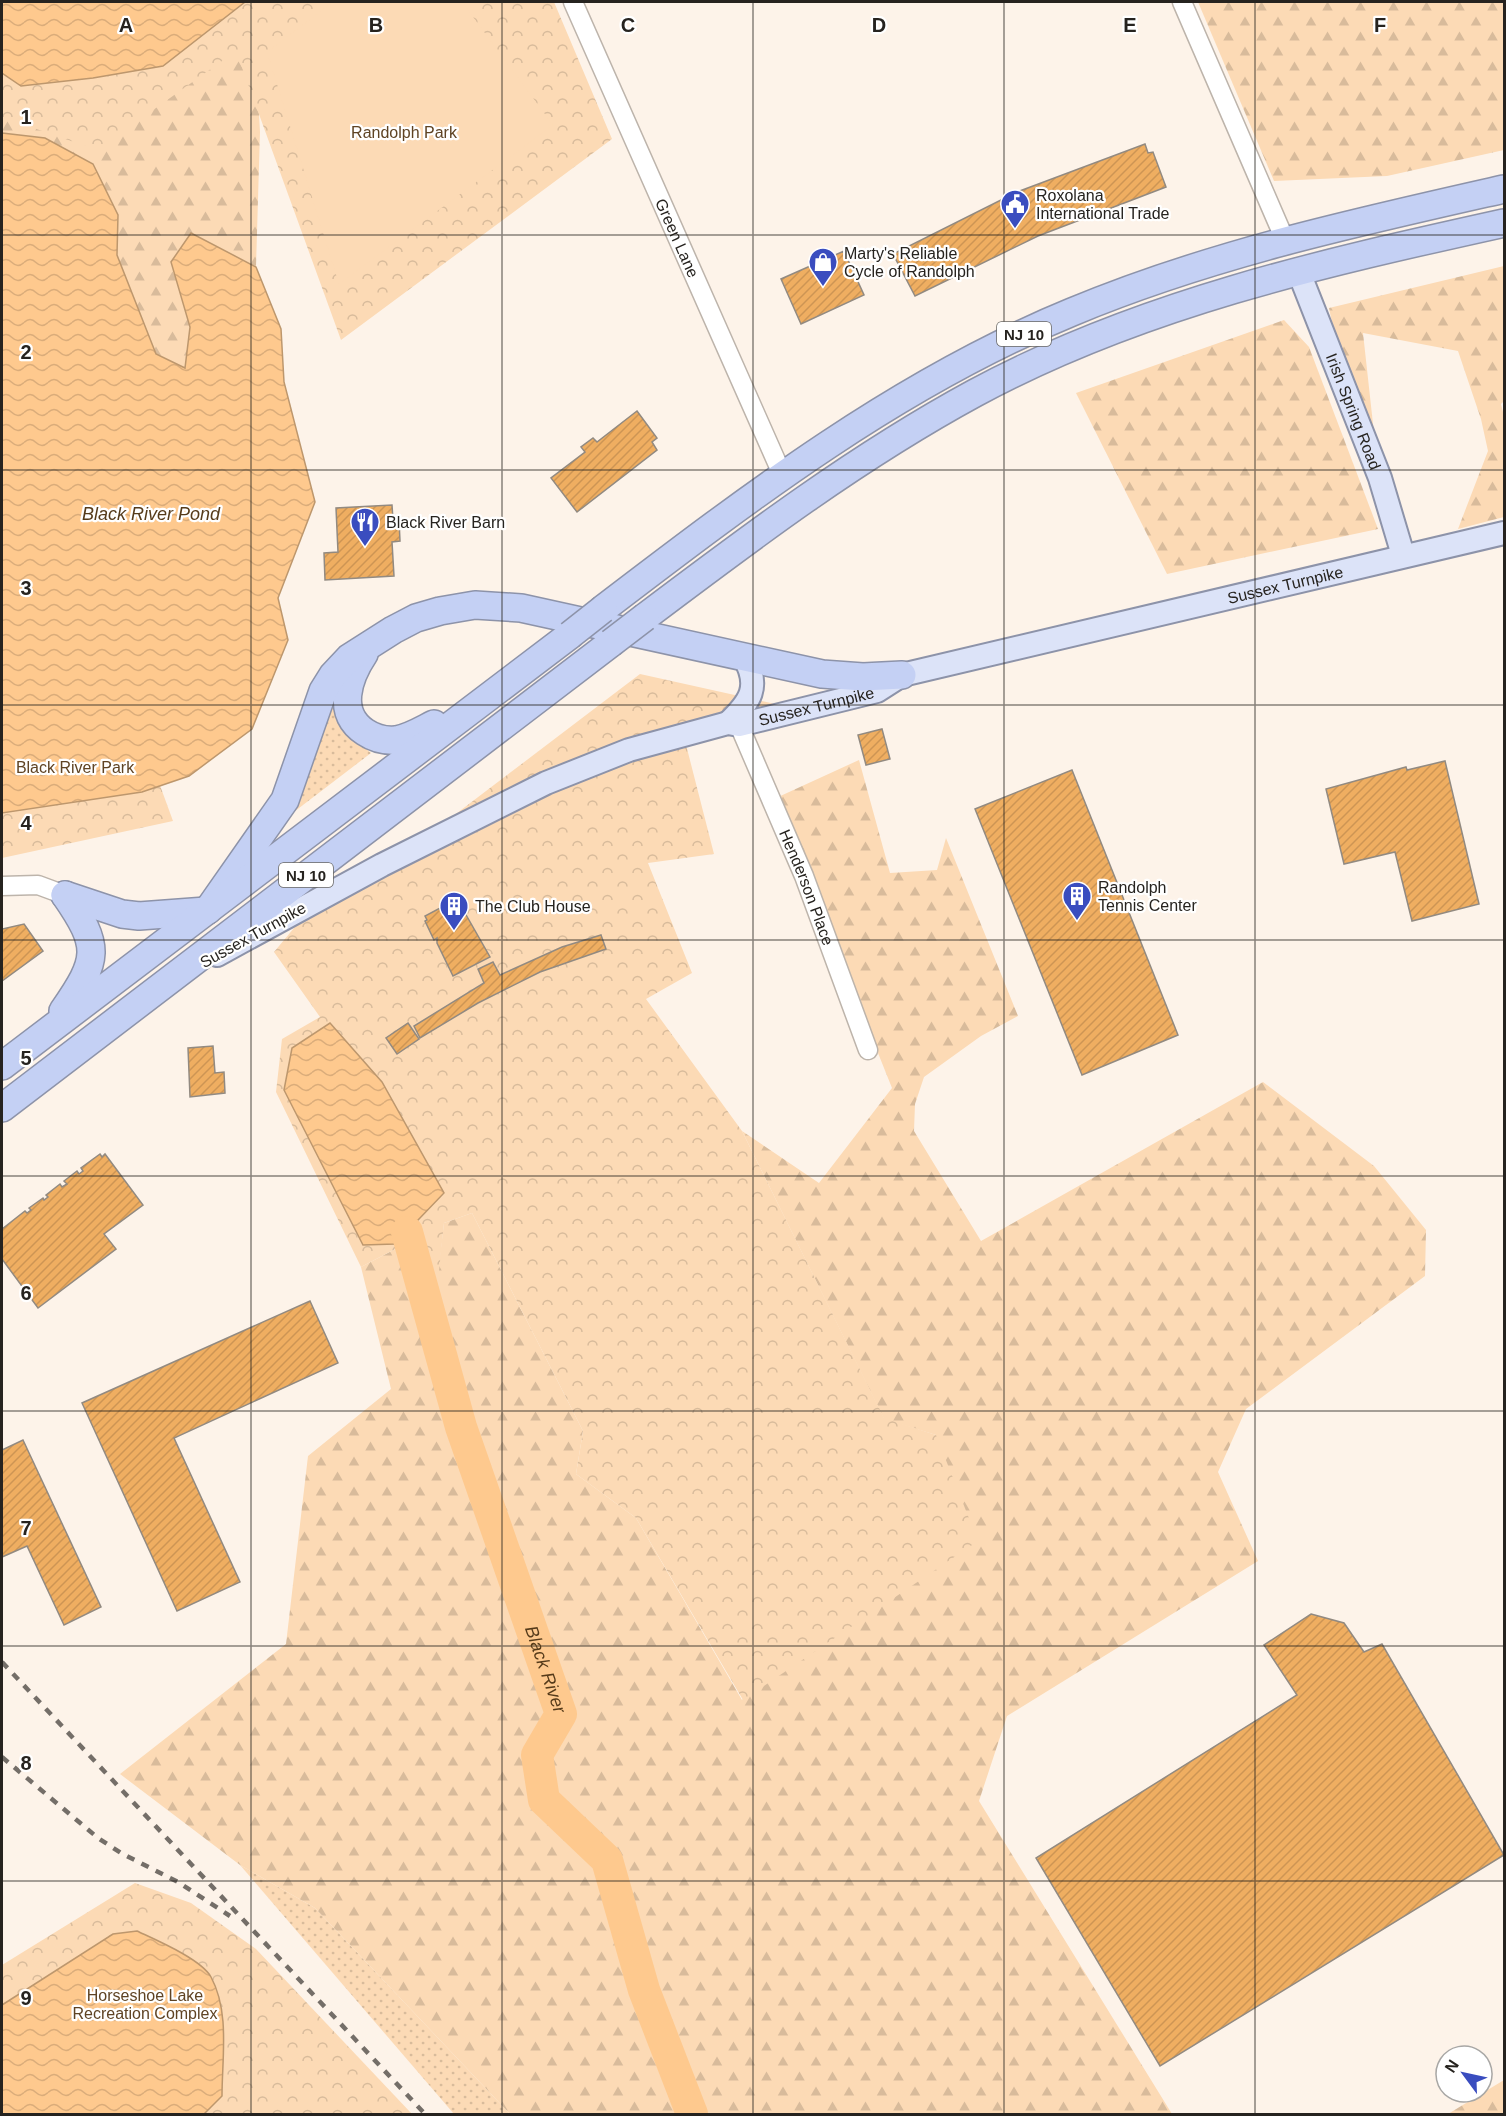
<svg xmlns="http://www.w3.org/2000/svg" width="1506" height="2116" font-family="Arial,sans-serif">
<defs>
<pattern id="grass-dots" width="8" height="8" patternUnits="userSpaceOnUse" patternTransform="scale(1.5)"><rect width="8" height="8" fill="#fcdab5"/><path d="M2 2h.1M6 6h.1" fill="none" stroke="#d8bb9b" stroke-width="1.8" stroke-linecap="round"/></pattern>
<pattern id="forest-firs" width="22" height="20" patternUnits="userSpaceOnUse" patternTransform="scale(1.5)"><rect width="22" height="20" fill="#fcdab5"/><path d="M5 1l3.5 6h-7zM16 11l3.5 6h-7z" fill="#d8bb9b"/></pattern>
<pattern id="park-crowns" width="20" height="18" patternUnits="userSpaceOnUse" patternTransform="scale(1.5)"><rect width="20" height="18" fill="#fcdab5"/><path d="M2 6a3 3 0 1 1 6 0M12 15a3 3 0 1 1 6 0" fill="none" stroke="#d8bb9b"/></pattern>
<pattern id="water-waves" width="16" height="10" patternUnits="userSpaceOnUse" patternTransform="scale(1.5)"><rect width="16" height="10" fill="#fec98e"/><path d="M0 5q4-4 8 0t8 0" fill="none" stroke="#daac7a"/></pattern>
<pattern id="building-hatch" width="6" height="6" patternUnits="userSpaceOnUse" patternTransform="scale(1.5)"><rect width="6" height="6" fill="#efae61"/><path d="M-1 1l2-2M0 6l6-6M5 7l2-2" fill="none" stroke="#cd9554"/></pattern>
</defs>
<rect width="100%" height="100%" fill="#fdf3e9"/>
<g fill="url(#grass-dots)">
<polygon points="335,690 353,738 371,753 286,818"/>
<polygon points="240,1865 315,1908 510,2114 454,2114"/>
</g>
<g fill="url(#forest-firs)">
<polygon points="1198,2 1504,2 1504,150 1387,176 1274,181"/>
<polygon points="255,42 260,132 256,267 191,233 171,262 190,327 185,369 156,354 117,255 118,215 45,138 2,133 2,73"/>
<polygon points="1504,266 1504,401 1501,404 1504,416 1504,517 1458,529 1488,451 1481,419 1458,351 1363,333 1374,433 1335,337 1329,308"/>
<polygon points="1284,320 1309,347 1378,529 1167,574 1076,393"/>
<polygon points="859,760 890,873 937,870 946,838 1018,1016 981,1036 924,1077 915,1104 914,1131 981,1241 1263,1082 1374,1166 1426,1230 1425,1276 1246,1409 1218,1472 1258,1561 1007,1716 979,1801 1172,2114 510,2114 315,1908 240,1865 120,1774 286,1644 308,1456 391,1389 361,1267 401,1246 436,1289 444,1223 472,1213 583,1431 576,1474 636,1518 742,1700 936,1435 884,1419 742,1131 819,1183 892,1088 776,798"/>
<polygon points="1504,2080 1504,2114 1448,2114"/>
</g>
<g fill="url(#park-crowns)">
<polygon points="2,2 554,2 612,139 341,340 236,51 97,150 2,117"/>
<polygon points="2,352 173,821 2,858"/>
<polygon points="640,674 784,706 683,733 714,854 648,863 692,973 646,999 742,1131 884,1418 936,1435 978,1541 743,1700 636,1518 576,1474 583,1431 472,1213 444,1223 437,1290 401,1246 361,1267 276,1092 282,1039 320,1017 274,952 299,922 419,842"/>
<polygon points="135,1883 191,1903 256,1949 412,2114 2,2114 2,1965"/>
</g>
<polygon fill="#fcdab5" points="333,2 462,2 553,125 339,284 267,52"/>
<g fill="url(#water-waves)" stroke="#bd976d" stroke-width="1.5">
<polygon points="2,2 245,2 163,66 93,78 21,86 2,73"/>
<polygon points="2,133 45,138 93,164 118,215 117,255 156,354 185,368 190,327 171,262 191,233 256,267 281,329 284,382 315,502 278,598 288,640 252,729 189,776 142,792 2,813"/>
<polygon points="330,1023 382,1082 444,1193 395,1244 363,1245 284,1090 292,1048"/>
<path d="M137,1931C156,1940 201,1959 211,1977C230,2012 222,2058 222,2096L204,2114H2V2005L113,1934Z"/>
</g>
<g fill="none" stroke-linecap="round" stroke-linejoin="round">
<path stroke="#fec98e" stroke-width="32" id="s1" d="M407,1232L461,1427L561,1714L537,1755L544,1800L607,1860L644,1990L692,2114"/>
</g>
<g fill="url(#building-hatch)" stroke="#928a81" stroke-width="1.5">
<polygon points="1145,144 1148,153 1153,152 1166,187 1038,236 915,296 893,254 1017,192"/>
<polygon points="844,251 864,295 801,324 781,279"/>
<polygon points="637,411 657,438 652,442 657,450 577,512 551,478 585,452 581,447 593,438 597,442"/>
<polygon points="392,505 393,520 399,520 400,541 392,542 394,576 325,580 324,553 338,552 336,508"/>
<polygon points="882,729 890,759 866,765 858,735"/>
<polygon points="1445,761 1479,904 1412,921 1395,852 1344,864 1326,789 1406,767 1407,770"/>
<polygon points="1072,770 1178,1035 1082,1075 975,809"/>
<polygon points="457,899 490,957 453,976 437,943 437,938 434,940 425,921 427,920 425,916"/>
<polygon points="24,924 43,951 2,981 2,929"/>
<polygon points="601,935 606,949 540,972 478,1003 420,1038 414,1026 484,983 478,969 493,962 500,975 562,947"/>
<polygon points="408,1023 419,1039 397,1054 386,1038"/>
<polygon points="213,1046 215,1073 224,1072 225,1093 190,1097 188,1048"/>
<polygon points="100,1154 102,1157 105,1154 143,1205 104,1234 116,1249 38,1308 2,1259 2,1229 25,1211 27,1213 31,1210 29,1208 43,1198 44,1200 48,1197 46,1195 60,1184 62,1187 67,1184 64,1181 77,1171 79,1174 83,1171 81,1168"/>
<polygon points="310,1301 338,1363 174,1438 240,1582 177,1611 82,1403"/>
<polygon points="23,1440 101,1607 64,1625 27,1546 2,1557 2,1450"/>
<polygon points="1311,1614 1344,1623 1364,1652 1382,1644 1504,1855 1160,2066 1036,1858 1297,1695 1264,1645"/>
</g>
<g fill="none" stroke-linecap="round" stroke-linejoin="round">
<g stroke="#bdb4ab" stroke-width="21">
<g id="minor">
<path id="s2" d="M573,2L782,474"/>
<polyline points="1182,2 1285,240"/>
<path id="s3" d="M739,725L804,876L868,1050"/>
<polyline points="2,886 38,885 65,895"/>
</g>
</g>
<g stroke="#8d93a9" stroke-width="26">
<g id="major">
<path id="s4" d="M1298,270L1380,478L1403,555"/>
<path d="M728,723C750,702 761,687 744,657"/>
<path id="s5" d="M217,955L382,865L546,783L629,750L728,723L739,725L877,691L902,675L1504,533"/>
</g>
</g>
<g stroke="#8d93a9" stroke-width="30">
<g id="highway">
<path d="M603,609C751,496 899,383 1072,312C1211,254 1358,222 1504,189"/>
<path d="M645,617C751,537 857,457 975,393C1140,304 1323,263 1504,223"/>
<path d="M364,654C348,678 336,713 365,732C374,738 385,741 396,740C409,738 422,730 434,724"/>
<polyline points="65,895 122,914 139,916 206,911"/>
<polyline points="208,910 285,800 323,691 333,675 349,658 393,630 416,618 440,611 475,605 521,608 822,674 863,677 902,675"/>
<path d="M63,1011C99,959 101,947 65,895"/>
<polyline points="2,1066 570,635"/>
<polyline points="2,1108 611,643"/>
</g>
</g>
<use href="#minor" stroke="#fff" stroke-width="18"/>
<use href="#major" stroke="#dce3f8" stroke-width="22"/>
<use href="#highway" stroke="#c4d0f4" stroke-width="27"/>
<g stroke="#746e68" stroke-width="4.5" stroke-dasharray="8 8" stroke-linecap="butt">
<polyline points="2,1662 425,2114"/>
<polyline points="2,1757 98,1838 121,1853 178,1882 230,1916"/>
</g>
<g stroke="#8d93a9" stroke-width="30" stroke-linecap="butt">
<g id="highway-bridge">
<polyline points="570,635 603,609"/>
<polyline points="611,643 645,617"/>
</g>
</g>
<use href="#highway-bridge" stroke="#c4d0f4" stroke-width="27"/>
</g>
<path fill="none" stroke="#26231f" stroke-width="1.5" stroke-opacity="0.55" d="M251,2V2114M502,2V2114M753,2V2114M1004,2V2114M1255,2V2114M2,235H1504M2,470H1504M2,705H1504M2,940H1504M2,1176H1504M2,1411H1504M2,1646H1504M2,1881H1504"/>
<defs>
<g id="civic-pin" transform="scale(1.5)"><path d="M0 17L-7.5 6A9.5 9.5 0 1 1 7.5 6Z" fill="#3a4dbf" stroke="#fff"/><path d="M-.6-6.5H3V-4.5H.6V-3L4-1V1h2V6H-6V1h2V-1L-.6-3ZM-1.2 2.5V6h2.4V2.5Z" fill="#fff"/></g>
<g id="shop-pin" transform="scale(1.5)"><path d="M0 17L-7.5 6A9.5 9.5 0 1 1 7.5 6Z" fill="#3a4dbf" stroke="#fff"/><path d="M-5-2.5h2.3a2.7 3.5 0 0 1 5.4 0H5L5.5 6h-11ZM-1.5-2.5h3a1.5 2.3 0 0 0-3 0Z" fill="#fff"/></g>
<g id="restaurant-pin" transform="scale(1.5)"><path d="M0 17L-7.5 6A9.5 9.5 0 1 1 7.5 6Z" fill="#3a4dbf" stroke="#fff"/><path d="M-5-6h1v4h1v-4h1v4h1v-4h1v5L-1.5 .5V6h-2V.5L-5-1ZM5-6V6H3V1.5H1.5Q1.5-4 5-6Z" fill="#fff"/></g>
<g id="building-pin" transform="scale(1.5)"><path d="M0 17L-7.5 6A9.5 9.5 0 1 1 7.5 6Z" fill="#3a4dbf" stroke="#fff"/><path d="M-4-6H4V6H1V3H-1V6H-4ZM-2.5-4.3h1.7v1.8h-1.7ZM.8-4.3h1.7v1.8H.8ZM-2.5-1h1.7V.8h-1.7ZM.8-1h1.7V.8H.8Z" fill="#fff"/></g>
</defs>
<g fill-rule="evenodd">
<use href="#civic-pin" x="1015" y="204"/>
<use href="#shop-pin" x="823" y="262"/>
<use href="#restaurant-pin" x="365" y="522"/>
<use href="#building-pin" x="1077" y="896"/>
<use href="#building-pin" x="454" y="906"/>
</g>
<g text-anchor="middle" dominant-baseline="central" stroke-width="4.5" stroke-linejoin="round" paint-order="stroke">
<g fill="#fff" stroke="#676562" stroke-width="1.5">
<rect x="997" y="322" width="54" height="24" rx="4.5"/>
<rect x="279" y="863" width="54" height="24" rx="4.5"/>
</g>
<g font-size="15" font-weight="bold" fill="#26231f">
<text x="1024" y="334">NJ 10</text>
<text x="306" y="875">NJ 10</text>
</g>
<g font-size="16" fill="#5f4323" stroke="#fff">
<text x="404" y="132">Randolph Park</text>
<text x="75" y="767">Black River Park</text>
<text x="145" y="1995">Horseshoe Lake<tspan x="145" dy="18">Recreation Complex</tspan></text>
</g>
<g font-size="16" fill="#26231f" stroke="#fff" text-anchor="start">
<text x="1036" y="195">Roxolana<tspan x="1036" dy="18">International Trade</tspan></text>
<text x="844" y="253">Marty's Reliable<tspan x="844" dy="18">Cycle of Randolph</tspan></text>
<text x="386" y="522">Black River Barn</text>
<text x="1098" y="887">Randolph<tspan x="1098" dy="18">Tennis Center</tspan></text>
<text x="475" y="906">The Club House</text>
</g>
<g font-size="16" fill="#26231f" stroke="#fff">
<text stroke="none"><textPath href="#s2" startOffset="258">Green Lane</textPath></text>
<text stroke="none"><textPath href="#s4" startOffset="152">Irish Spring Road</textPath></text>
<text stroke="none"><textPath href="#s5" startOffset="1140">Sussex Turnpike</textPath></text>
<text stroke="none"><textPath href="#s5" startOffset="654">Sussex Turnpike</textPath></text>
<text stroke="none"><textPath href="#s3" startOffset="176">Henderson Place</textPath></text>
<text transform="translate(253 935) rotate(-29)">Sussex Turnpike</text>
</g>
<g font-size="18" font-style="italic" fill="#563b1a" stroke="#fff">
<text x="151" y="514">Black River Pond</text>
<text stroke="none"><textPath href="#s1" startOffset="459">Black River</textPath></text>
</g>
</g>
<g font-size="20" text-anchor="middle" font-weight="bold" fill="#26231f" stroke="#fff" stroke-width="4.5" stroke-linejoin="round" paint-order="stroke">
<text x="126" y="32">A</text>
<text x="376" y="32">B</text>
<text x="628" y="32">C</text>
<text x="879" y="32">D</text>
<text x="1130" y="32">E</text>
<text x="1380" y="32">F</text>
<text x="26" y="124">1</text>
<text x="26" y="359">2</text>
<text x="26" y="595">3</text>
<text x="26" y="830">4</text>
<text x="26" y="1065">5</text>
<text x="26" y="1300">6</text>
<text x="26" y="1535">7</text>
<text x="26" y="1770">8</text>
<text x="26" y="2005">9</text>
</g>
<rect width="1506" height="2116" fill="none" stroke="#26231f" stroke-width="6"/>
<g transform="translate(1464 2074) rotate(303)"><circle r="28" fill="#ffffff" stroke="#a8a7a5" stroke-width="1.5"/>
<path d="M0-4.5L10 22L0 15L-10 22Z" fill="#3a4dbf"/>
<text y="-9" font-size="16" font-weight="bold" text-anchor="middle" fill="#26231f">N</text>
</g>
</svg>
